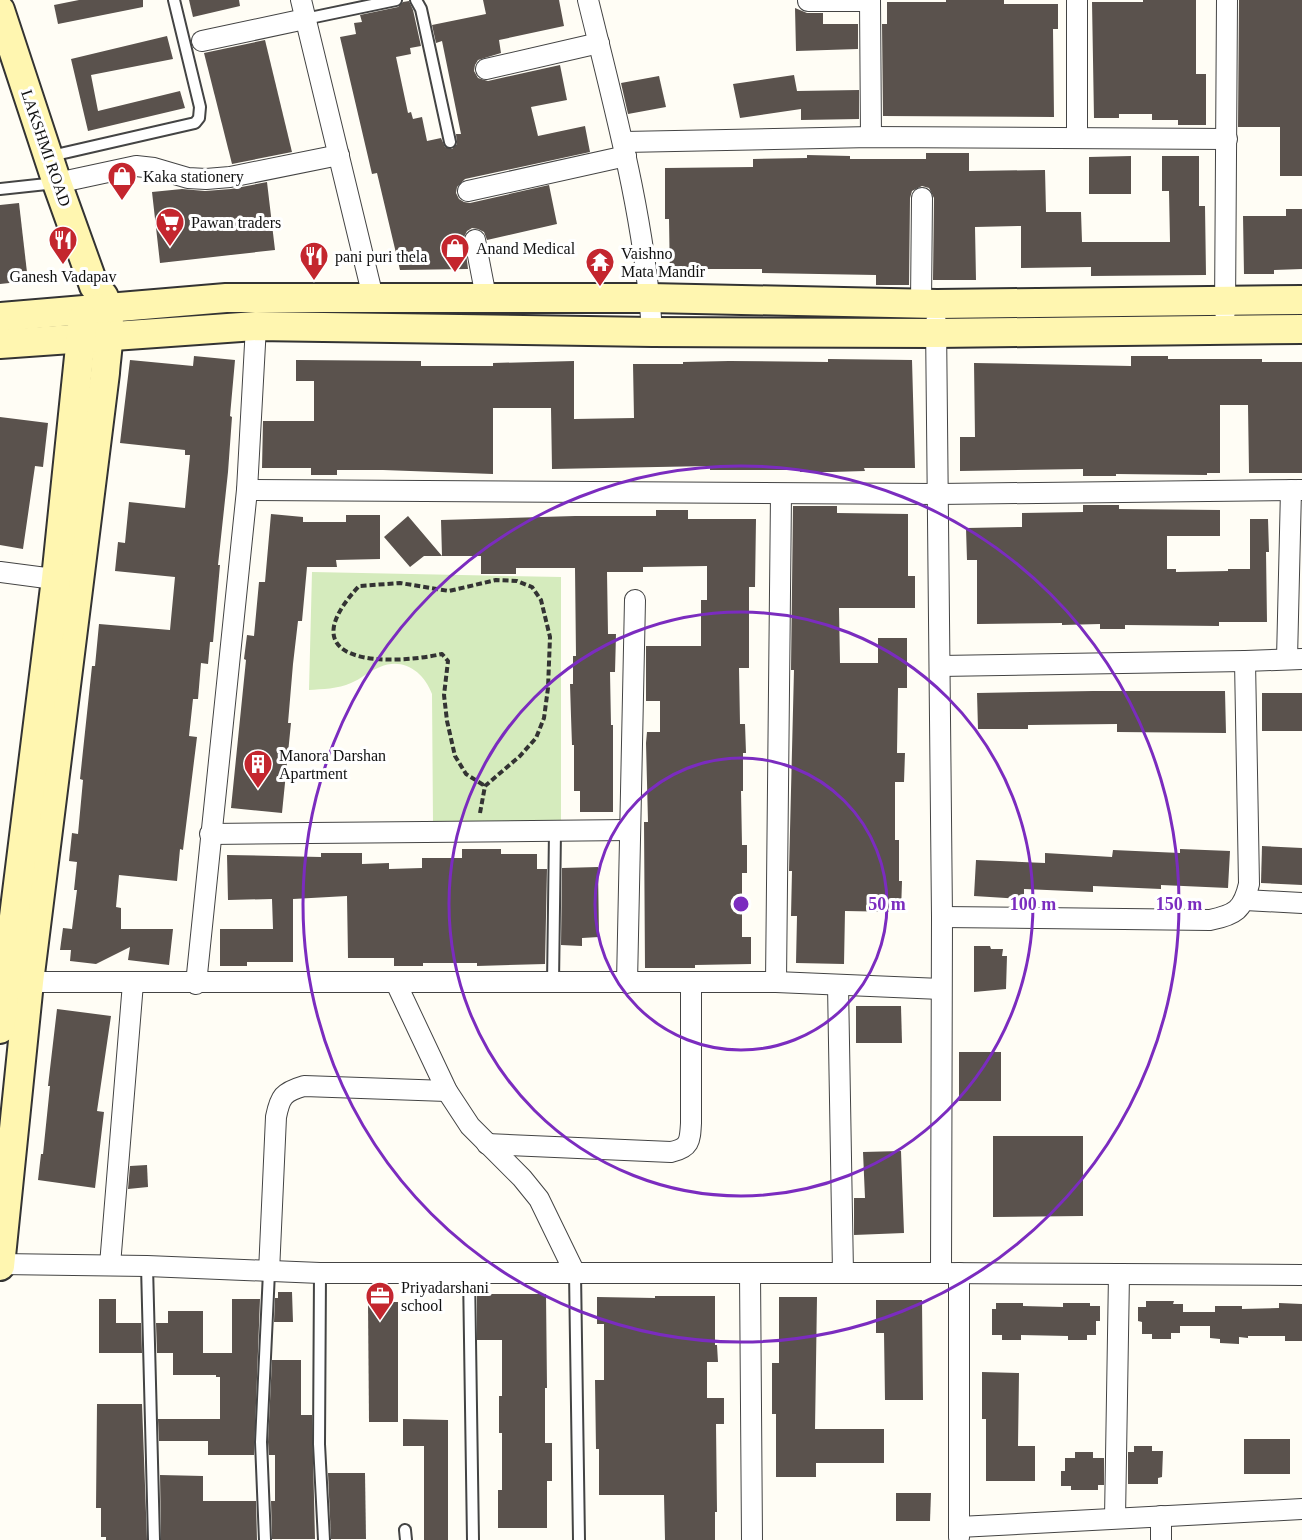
<svg xmlns="http://www.w3.org/2000/svg" width="1302" height="1540" font-family="'Times New Roman',serif">
<rect width="100%" height="100%" fill="#fffdf5"/>
<path fill="#d5ebbd" d="M312,572L561,577V821L433,823L432,694C424,672 403,657 380,667C369,671 361,679 351,683C338,689 322,689 309,690Z"/>
<g fill="#5a524d">
<polygon points="79,0 143,0 143,7 58,24 54,5"/>
<polygon points="189,0 239,0 240,6 193,17"/>
<polygon points="483,0 559,0 564,26 499,40 501,53 478,60 475,65 474,71 478,78 488,81 560,65 567,100 531,107 538,136 585,126 590,152 465,179 457,187 456,193 459,199 464,202 470,203 549,185 557,224 487,240 484,232 478,229 472,228 467,231 464,237 468,269 400,270 377,173 372,174 340,37 356,34 354,23 362,22 360,15 398,7 403,2 409,1 413,10 421,46 410,48 411,54 396,57 408,113 411,112 413,119 422,117 427,141 441,138 445,147 452,149 457,144 456,134 461,134 442,41 436,43 432,25 486,14"/>
<polygon points="946,0 1004,0 1004,4 1058,4 1058,29 1053,29 1054,117 883,116 882,24 887,24 887,2 946,2"/>
<polygon points="1143,0 1196,0 1196,74 1206,74 1206,125 1178,125 1178,120 1152,120 1152,114 1119,114 1119,118 1094,118 1092,2 1143,2"/>
<polygon points="1239,0 1302,0 1302,176 1280,176 1280,127 1238,127"/>
<polygon points="795,8 807,13 823,13 823,24 858,24 858,49 796,51"/>
<polygon points="167,36 173,59 91,75 98,111 180,91 185,108 88,131 71,59"/>
<polygon points="265,40 292,152 232,164 204,53"/>
<polygon points="794,75 797,91 859,90 859,119 801,120 801,109 740,118 733,84"/>
<polygon points="659,76 666,107 628,114 621,83"/>
<polygon points="926,153 969,153 969,171 1045,170 1046,212 1081,212 1082,242 1170,242 1169,191 1162,191 1162,156 1199,156 1199,206 1205,206 1206,275 1091,276 1091,267 1021,268 1021,226 975,227 976,280 933,280 934,198 929,188 922,186 912,191 910,198 909,285 876,285 876,275 762,273 762,269 694,269 694,279 670,279 669,219 665,219 665,168 753,167 753,159 807,158 807,155 850,156 850,159 926,159"/>
<polygon points="1131,156 1131,194 1089,194 1089,157"/>
<polygon points="267,182 275,250 160,263 152,192 182,189 205,191 231,189"/>
<polygon points="19,203 28,281 0,284 0,205"/>
<polygon points="1286,209 1302,209 1302,269 1274,270 1274,274 1244,274 1243,216 1286,216"/>
<polygon points="194,356 235,360 230,416 232,417 228,472 218,565 220,565 213,642 210,642 208,664 201,663 198,699 193,699 189,736 197,737 183,850 180,849 177,881 119,875 116,907 121,908 121,929 173,929 169,965 128,960 130,947 96,964 70,961 71,950 60,950 63,928 72,929 77,890 74,890 77,862 69,861 72,833 78,834 83,780 80,779 92,666 95,666 99,624 170,630 175,577 115,571 118,542 125,543 129,502 185,508 190,455 185,455 185,450 120,443 130,360 193,366"/>
<polygon points="1131,356 1168,356 1168,359 1262,359 1262,362 1302,362 1302,473 1249,473 1248,405 1220,405 1220,473 1207,473 1207,475 1116,474 1116,476 1083,476 1083,469 960,471 960,437 975,437 974,363 1131,366"/>
<polygon points="828,359 912,360 915,468 864,468 865,471 831,472 800,472 800,470 710,470 710,466 552,469 551,408 493,408 493,474 383,470 337,470 337,475 311,475 311,468 262,468 263,421 314,421 314,381 296,381 296,360 421,361 421,366 493,366 493,363 574,361 574,419 634,418 633,364 683,364 683,362 729,361 828,362"/>
<polygon points="0,417 48,423 43,467 35,466 23,549 0,545"/>
<polygon points="1083,505 1119,505 1119,509 1220,510 1220,536 1167,536 1167,569 1176,569 1176,572 1228,571 1228,569 1250,569 1250,519 1268,519 1269,552 1266,552 1267,622 1219,622 1219,626 1125,625 1125,629 1100,629 1100,624 1062,625 1062,623 977,624 977,560 967,560 966,528 1022,527 1022,513 1083,512"/>
<polygon points="793,506 837,506 837,513 908,514 908,576 915,576 915,608 839,608 840,663 878,663 878,638 907,638 907,688 898,688 897,753 905,753 904,782 895,782 895,840 899,840 899,881 902,881 901,912 845,911 844,964 796,963 797,916 791,916 792,871 789,871 794,670 791,670"/>
<polygon points="656,510 688,510 688,519 756,519 755,587 749,587 749,668 739,668 740,724 745,724 746,753 743,753 743,791 741,791 742,845 747,845 747,873 742,873 742,937 751,937 751,964 695,965 695,968 645,968 644,822 648,822 646,743 647,732 660,732 660,701 646,701 646,646 701,646 701,600 707,600 707,566 643,567 643,572 607,572 608,634 616,634 615,672 610,672 611,725 613,725 613,812 580,812 580,791 574,791 574,745 572,745 571,716 570,684 573,684 573,656 576,656 575,568 516,568 516,574 481,574 481,556 424,556 410,567 384,537 408,516 442,556 441,520 575,516 656,516"/>
<polygon points="271,514 303,517 303,522 346,522 346,515 380,515 380,559 336,560 337,567 307,567 302,621 298,621 293,664 288,723 291,723 282,813 231,808 246,660 244,659 247,635 254,636 259,582 265,582"/>
<polygon points="1093,691 1225,691 1226,733 1117,732 1117,724 1028,725 1028,729 978,729 977,693"/>
<rect x="1262" y="693" width="40" height="38"/>
<polygon points="1262,846 1302,848 1302,885 1261,883"/>
<polygon points="462,849 501,849 501,854 537,854 537,869 547,869 545,964 477,966 477,963 423,963 423,966 394,966 394,958 348,958 347,896 293,899 293,962 247,962 247,966 220,966 220,929 273,929 272,899 228,900 227,855 321,857 321,853 362,853 362,864 389,863 389,869 422,868 422,858 462,858"/>
<polygon points="1180,849 1230,851 1228,888 1161,885 1161,889 1093,886 1093,892 1024,889 1024,899 974,896 976,860 1045,863 1045,853 1112,857 1113,850 1180,853"/>
<polygon points="598,867 599,937 582,938 582,946 561,945 562,868"/>
<polygon points="974,946 990,946 991,949 1003,949 1002,956 1007,956 1006,989 974,992"/>
<polygon points="856,1006 901,1006 902,1043 856,1043"/>
<polygon points="57,1009 111,1016 97,1111 104,1112 95,1188 38,1180 41,1154 43,1154 50,1086 48,1086"/>
<rect x="959" y="1052" width="42" height="49"/>
<polygon points="993,1136 1083,1136 1083,1216 993,1217"/>
<polygon points="901,1151 904,1233 854,1235 854,1198 865,1198 863,1152"/>
<polygon points="147,1165 148,1187 128,1189 130,1166"/>
<polygon points="278,1292 292,1292 293,1322 274,1322 275,1298 278,1298"/>
<polygon points="477,1294 546,1294 547,1388 545,1388 545,1443 552,1443 552,1481 547,1481 547,1528 498,1528 498,1490 502,1490 502,1433 499,1433 499,1396 502,1396 502,1340 477,1340"/>
<polygon points="655,1296 715,1296 715,1345 717,1345 718,1362 707,1362 707,1398 724,1398 724,1424 716,1424 717,1512 715,1512 715,1540 665,1540 664,1495 599,1495 599,1449 596,1449 595,1380 604,1380 604,1324 597,1324 597,1297 655,1298"/>
<polygon points="779,1297 817,1297 815,1429 884,1429 884,1463 816,1463 816,1477 776,1477 776,1414 772,1414 772,1363 779,1363"/>
<polygon points="99,1299 116,1299 116,1323 141,1323 142,1353 99,1353"/>
<polygon points="232,1299 260,1299 254,1455 208,1455 208,1441 159,1441 158,1419 220,1419 220,1377 216,1377 216,1375 173,1375 173,1353 157,1353 156,1323 168,1323 168,1311 203,1311 203,1353 232,1353"/>
<polygon points="876,1300 922,1300 923,1400 885,1400 884,1333 876,1333"/>
<polygon points="1146,1301 1174,1301 1173,1304 1183,1304 1183,1312 1215,1312 1215,1306 1242,1306 1242,1309 1279,1308 1279,1303 1302,1304 1302,1341 1285,1341 1285,1336 1248,1336 1248,1338 1239,1337 1239,1344 1220,1343 1220,1339 1210,1338 1210,1326 1180,1326 1180,1333 1171,1333 1171,1339 1152,1339 1152,1334 1142,1334 1142,1322 1138,1321 1138,1307 1146,1307"/>
<polygon points="368,1302 398,1302 398,1422 369,1422"/>
<polygon points="996,1303 1023,1303 1023,1306 1063,1307 1063,1303 1090,1303 1090,1306 1100,1306 1100,1321 1096,1321 1096,1335 1087,1335 1087,1340 1068,1340 1068,1336 1021,1335 1021,1340 1002,1340 1002,1335 992,1335 992,1309 996,1309"/>
<polygon points="272,1360 301,1360 301,1415 312,1415 315,1539 272,1539 271,1501 275,1501 275,1455 269,1455 268,1442"/>
<polygon points="982,1372 1019,1373 1018,1446 1035,1446 1035,1481 986,1481 986,1419 982,1419"/>
<polygon points="97,1404 142,1404 147,1540 106,1540 106,1537 101,1537 101,1508 96,1508"/>
<polygon points="403,1419 448,1420 448,1540 424,1540 424,1446 403,1446"/>
<rect x="1244" y="1439" width="46" height="35"/>
<polygon points="1134,1446 1152,1446 1152,1451 1163,1451 1162,1477 1158,1478 1158,1484 1128,1484 1128,1452 1134,1452"/>
<polygon points="1075,1452 1093,1452 1093,1458 1104,1458 1104,1485 1098,1485 1098,1490 1071,1490 1071,1486 1061,1486 1061,1471 1065,1471 1065,1458 1075,1458"/>
<polygon points="328,1473 365,1473 366,1539 331,1539"/>
<polygon points="160,1475 203,1476 203,1501 256,1501 257,1540 161,1540"/>
<polygon points="896,1493 931,1493 930,1521 896,1521"/>
</g>
<g fill="none" stroke-linecap="round" stroke-linejoin="round">
<g stroke="#444" stroke-width="14">
<g id="lane">
<polyline points="416,0 421,9 450,142"/>
<polyline points="305,19 396,0"/>
<polyline points="51,156 195,123 199,118 200,107 174,0"/>
<polyline points="0,189 56,183"/>
<polyline points="553,983 555,831"/>
<polyline points="147,1266 154,1540"/>
<polyline points="320,1273 319,1444 324,1540"/>
<polyline points="469,1273 473,1540"/>
<polyline points="575,1273 579,1540"/>
<polyline points="405,1530 406,1540"/>
<polyline points="265,1540 261,1442 269,1272"/>
</g>
</g>
<g stroke="#444" stroke-width="22">
<g id="street">
<polyline points="301,0 373,297"/>
<path d="M588,0C615,110 645,219 652,332"/>
<polyline points="1077,0 1077,138"/>
<polyline points="808,1 870,1 871,137"/>
<polyline points="202,41 305,19"/>
<polyline points="486,69 599,43"/>
<polyline points="624,142 871,137 1227,139"/>
<polyline points="57,183 136,166 154,168 188,178 206,179 230,177 339,155"/>
<polyline points="468,191 626,156"/>
<polyline points="475,240 486,297"/>
<polyline points="921,303 922,198"/>
<polyline points="1225,312 1227,0"/>
<polyline points="936,322 942,917 941,1273"/>
<polyline points="247,490 938,494 1302,490"/>
<polyline points="0,572 69,581"/>
<polyline points="1287,659 1291,490"/>
<polyline points="940,666 1245,661 1302,659"/>
<polyline points="210,834 630,830"/>
<polyline points="1245,900 1302,903"/>
<path d="M942,917L1210,920C1235,915 1243,910 1249,884L1245,661"/>
<polyline points="16,982 776,982 941,989"/>
<polyline points="776,982 781,494"/>
<polyline points="396,983 447,1091 470,1126 522,1178 539,1199 575,1273"/>
<polyline points="627,983 635,600"/>
<polyline points="196,984 247,490 256,326"/>
<polyline points="838,985 843,1273"/>
<path d="M487,1144L671,1152C690,1148 690,1141 691,1123V982"/>
<polyline points="0,1264 147,1266 320,1273 941,1273 1302,1275"/>
<polyline points="110,1265 133,983"/>
<path d="M269,1272L276,1117C280,1097 283,1092 304,1086L447,1091"/>
<polyline points="750,1273 752,1540"/>
<polyline points="959,1273 959,1537"/>
<polyline points="1115,1518 1119,1274"/>
<polyline points="959,1527 1302,1509"/>
<polyline points="1161,1540 1161,1516"/>
</g>
</g>
<g stroke="#333" stroke-width="32">
<g id="secondary">
<path d="M0,10L57,183L94,286C97,290 102,293 104,297C114,314 106,354 105,373L29,982L0,1266"/>
<polyline points="0,317 226,298 650,298 937,304 1302,300"/>
<polyline points="0,344 256,326 652,332 936,333 1302,329"/>
<polyline points="0,1029 56,579 83,318"/>
</g>
</g>
<path stroke="#333" stroke-width="4" stroke-dasharray="6 3" stroke-linecap="butt" d="M480,813L485,786L520,756L536,738L544,718L548,688L550,637L541,600L532,587L517,581L496,580L449,591L400,583L359,586C286,665 387,666 442,654L448,661L444,695L447,721L455,756L466,774L485,786"/>
<use href="#lane" stroke="#fff" stroke-width="10"/>
<use href="#street" stroke="#fff" stroke-width="20"/>
<use href="#secondary" stroke="#fff6b0" stroke-width="28"/>
</g>
<g fill="none" stroke="#7b2cbf" stroke-width="3">
<circle cx="741" cy="904" r="146"/>
<circle cx="741" cy="904" r="292"/>
<circle cx="741" cy="904" r="438"/>
</g>
<defs>
<g id="shop-pin" transform="scale(1.5)"><path d="M0 17L-7.5 6A9.5 9.5 0 1 1 7.5 6Z" fill="#c4262e" stroke="#fff"/><path d="M-5-2.5h2.3a2.7 3.5 0 0 1 5.4 0H5L5.5 6h-11ZM-1.5-2.5h3a1.5 2.3 0 0 0-3 0Z" fill="#fff"/></g>
<g id="supermarket-pin" transform="scale(1.5)"><path d="M0 17L-7.5 6A9.5 9.5 0 1 1 7.5 6Z" fill="#c4262e" stroke="#fff"/><path d="M-6-5.5h2.5l.6 2H6L4.5 2H-2.5L-4.4-4H-6ZM-1.5 3.2a1.3 1.3 0 1 0 .1 0ZM3 3.2a1.3 1.3 0 1 0 .1 0Z" fill="#fff"/></g>
<g id="restaurant-pin" transform="scale(1.5)"><path d="M0 17L-7.5 6A9.5 9.5 0 1 1 7.5 6Z" fill="#c4262e" stroke="#fff"/><path d="M-5-6h1v4h1v-4h1v4h1v-4h1v5L-1.5 .5V6h-2V.5L-5-1ZM5-6V6H3V1.5H1.5Q1.5-4 5-6Z" fill="#fff"/></g>
<g id="temple-pin" transform="scale(1.5)"><path d="M0 17L-7.5 6A9.5 9.5 0 1 1 7.5 6Z" fill="#c4262e" stroke="#fff"/><path d="M0-6L5-2H3V0L6.5 2.5H4V6H1.5V3h-3V6H-4V2.5H-6.5L-3 0V-2H-5Z" fill="#fff"/></g>
<g id="building-pin" transform="scale(1.5)"><path d="M0 17L-7.5 6A9.5 9.5 0 1 1 7.5 6Z" fill="#c4262e" stroke="#fff"/><path d="M-4-6H4V6H1V3H-1V6H-4ZM-2.5-4.3h1.7v1.8h-1.7ZM.8-4.3h1.7v1.8H.8ZM-2.5-1h1.7V.8h-1.7ZM.8-1h1.7V.8H.8Z" fill="#fff"/></g>
<g id="office-pin" transform="scale(1.5)"><path d="M0 17L-7.5 6A9.5 9.5 0 1 1 7.5 6Z" fill="#c4262e" stroke="#fff"/><path d="M-6-3h4V-5.5h4V-3h4V5H-6ZM-1-4.5V-3h2v-1.5ZM-6 0V1H6V0Z" fill="#fff"/></g>
</defs>
<g fill-rule="evenodd">
<use href="#shop-pin" x="122" y="176"/>
<use href="#supermarket-pin" x="170" y="222"/>
<use href="#restaurant-pin" x="63" y="240"/>
<use href="#shop-pin" x="455" y="248"/>
<use href="#restaurant-pin" x="314" y="256"/>
<use href="#temple-pin" x="600" y="262"/>
<use href="#building-pin" x="258" y="764"/>
<use href="#office-pin" x="380" y="1296"/>
</g>
<g text-anchor="middle" dominant-baseline="central" stroke-width="6" stroke-linejoin="round" paint-order="stroke">
<g font-size="16" fill="#111" stroke="#fff">
<text transform="translate(46 148) rotate(71)">LAKSHMI ROAD</text>
</g>
<g font-size="16" fill="#111" stroke="#fff" text-anchor="start">
<text x="143" y="176">Kaka stationery</text>
<text x="191" y="222">Pawan traders</text>
<text x="476" y="248">Anand Medical</text>
<text x="621" y="253">Vaishno<tspan x="621" dy="18">Mata Mandir</tspan></text>
<text x="335" y="256">pani puri thela</text>
<text x="63" y="276" text-anchor="middle">Ganesh Vadapav</text>
<text x="279" y="755">Manora Darshan<tspan x="279" dy="18">Apartment</tspan></text>
<text x="401" y="1287">Priyadarshani<tspan x="401" dy="18">school</tspan></text>
</g>
</g>
<circle cx="741" cy="904" r="9" fill="#7b2cbf" stroke="#fff" stroke-width="3"/>
<g font-size="18" text-anchor="middle" font-weight="bold" fill="#7b2cbf" stroke="#fff" stroke-width="6" stroke-linejoin="round" paint-order="stroke">
<text x="887" y="910">50 m</text>
<text x="1033" y="910">100 m</text>
<text x="1179" y="910">150 m</text>
</g>
</svg>
